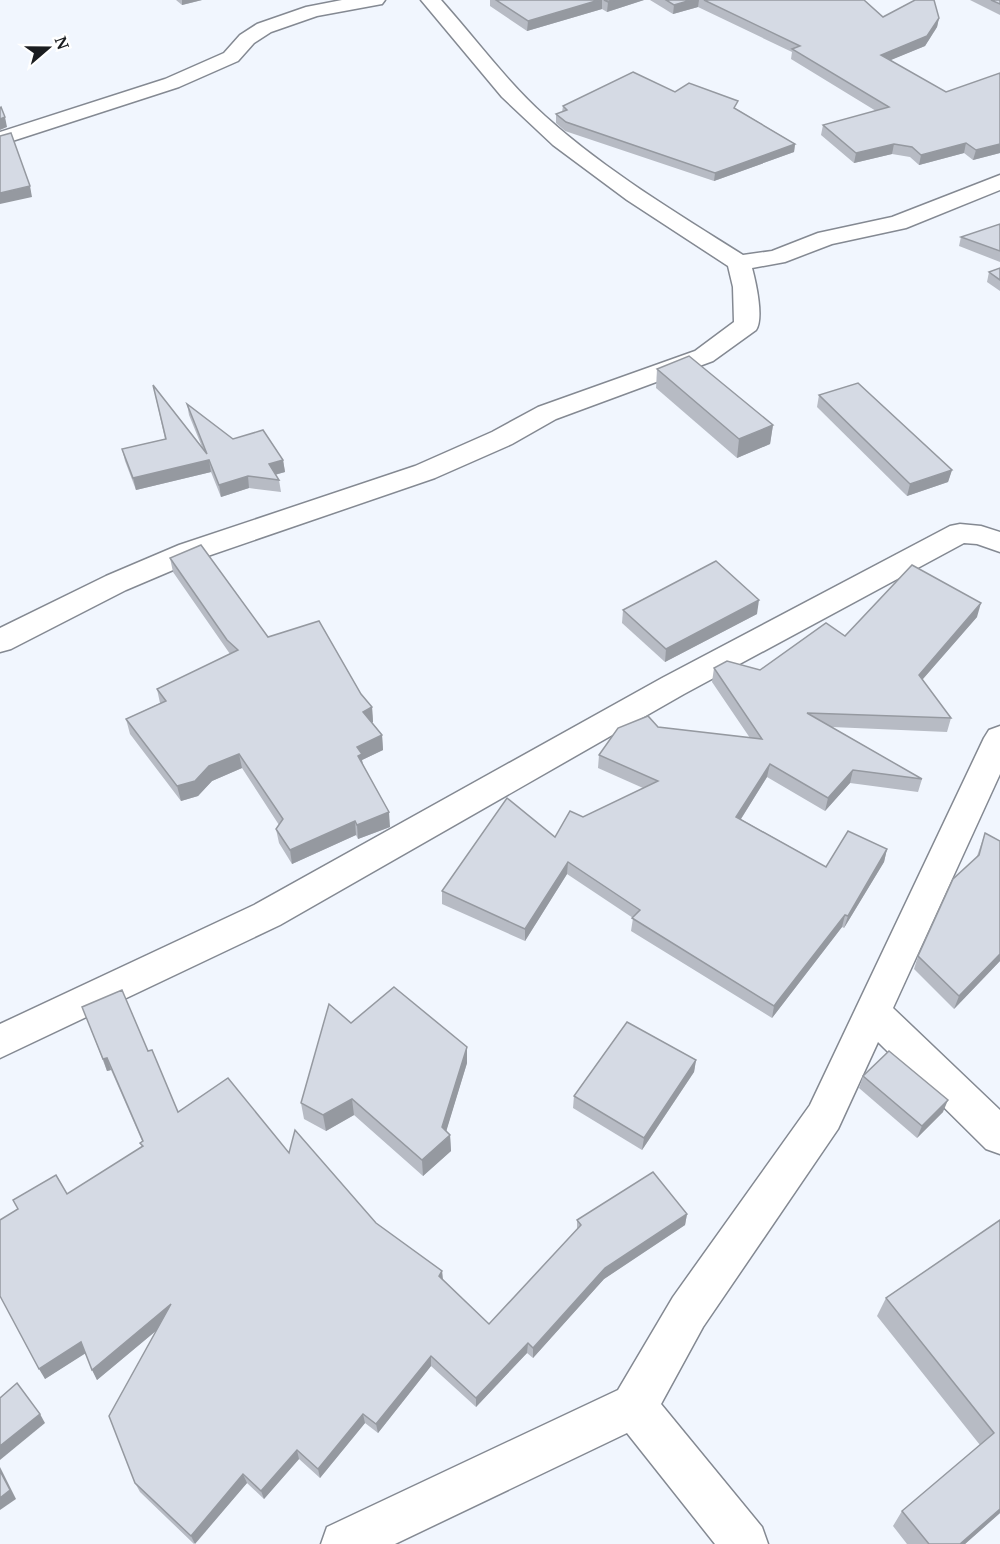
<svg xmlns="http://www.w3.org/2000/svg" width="1000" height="1544" font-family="'Noto Serif',serif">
<rect width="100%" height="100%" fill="#f1f6fe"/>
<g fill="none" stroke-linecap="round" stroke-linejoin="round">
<g stroke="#848992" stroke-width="3">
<g id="minor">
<polygon points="342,0 385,0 382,4 317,16 271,32 254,43 238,61 179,87 0,145 0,132 165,79 224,53 240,35 257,24 306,7"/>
<path d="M421,0H441C476,39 506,81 545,116C605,170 675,212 743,255L772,251L818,233L892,217L1000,175V190L906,228L832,244L785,262L752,268C756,283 764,318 756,330L713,361L556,419L512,444L435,478L199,559L126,590L11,649L0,652V628L106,576L179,545L415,466L492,432L538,407L695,351L734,322L733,287L728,266L627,200L553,145L502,97Z"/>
<polygon points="960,524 981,526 1000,532 1000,552 977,544 964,543 684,694 280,925 0,1058 0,1024 254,905 662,678 950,526"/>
<polygon points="1000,726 1000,774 893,1008 1000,1110 1000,1154 986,1149 878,1042 838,1129 703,1327 661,1404 762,1527 768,1544 715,1544 627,1433 395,1544 321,1544 327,1527 618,1390 673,1297 810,1105 984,738 989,730"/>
</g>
</g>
<use href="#minor" fill="#fff" fill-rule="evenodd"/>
</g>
<g fill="#b7bbc4">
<polygon points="176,0 202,0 182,5"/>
<polygon points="490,0 644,0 607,12 602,9 527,31 490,6"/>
<polygon points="650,0 864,0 883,17 939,18 937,27 925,46 890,60 946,92 1000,73 1000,153 973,160 964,153 919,165 910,157 892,154 854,163 821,135 823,125 876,111 791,59 792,52 698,7 673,14"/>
<polygon points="970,0 1000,0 1000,15"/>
<polygon points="675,92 737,109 795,144 794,152 714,181 565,131 556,123 556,114 562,112 563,106"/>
<polygon points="1000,224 1000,262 959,246 961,237"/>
<polygon points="1000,268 1000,291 987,282 989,272"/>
<polygon points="657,369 773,425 770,444 737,458 656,388"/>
<polygon points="153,385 202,447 189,415 187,404 233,439 283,460 285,472 275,475 279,480 281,492 249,488 221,497 211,472 136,490 125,461 122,449 165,439"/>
<polygon points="819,395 952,470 948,482 907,496 817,407"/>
<polygon points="170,558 268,637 361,694 372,707 373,722 372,722 382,735 383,750 362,760 363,764 390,827 358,839 356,835 292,864 279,843 276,829 279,825 242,768 212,781 198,796 181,801 130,734 126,719 160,703 157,689 230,654 173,572"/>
<polygon points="623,610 757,614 665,662 622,623"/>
<polygon points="977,617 922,680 951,718 947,732 832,727 922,779 918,792 850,783 825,811 767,777 741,819 826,867 887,849 884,862 844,928 842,927 772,1018 631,931 633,918 567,874 525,941 442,904 442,891 555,837 643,788 598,768 599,755 658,727 750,738 712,682 714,668 760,670 845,636"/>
<polygon points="985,833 1000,841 1000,961 954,1009 914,969 918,956 977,856"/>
<polygon points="87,1019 148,1051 178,1112 289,1153 376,1223 442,1271 443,1280 489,1324 577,1230 577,1220 687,1214 685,1225 604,1279 533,1358 527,1353 476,1407 431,1366 378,1433 365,1423 320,1478 299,1459 264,1499 247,1483 194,1544 140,1492 135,1483 157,1330 97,1380 85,1353 45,1379 18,1209 13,1200 67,1194 142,1147 140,1143 142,1141 111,1070 107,1071"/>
<polygon points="351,1023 467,1063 446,1131 450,1135 451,1151 423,1176 354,1115 326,1131 304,1119 301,1103"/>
<polygon points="696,1060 694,1072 642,1150 573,1108 574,1096"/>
<polygon points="863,1076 943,1112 917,1138 859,1088"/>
<polygon points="1000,1220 1000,1513 965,1544 907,1544 893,1526 902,1511 980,1445 877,1316 886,1298"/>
</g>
<g fill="#9599a0">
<polygon points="182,0 202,0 182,5"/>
<polygon points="599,0 602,0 602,9 527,31 528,21"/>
<polygon points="615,0 644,0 607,12 608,2"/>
<polygon points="691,0 699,0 698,7 673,14 674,5"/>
<polygon points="939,18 937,27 925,46 879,65 881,55"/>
<polygon points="5,117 7,127 0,130 0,119"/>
<polygon points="966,143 964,153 919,165 921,155"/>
<polygon points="795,144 794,152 714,181 715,173"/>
<polygon points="894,144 892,154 854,163 856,153"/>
<polygon points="1000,144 1000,153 973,160 976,150"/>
<polygon points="30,186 32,197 0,204 0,193"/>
<polygon points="773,425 770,444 737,458 739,439"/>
<polygon points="209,460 211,472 136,490 133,478"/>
<polygon points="283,460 285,472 270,476 269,464"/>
<polygon points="952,470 948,482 907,496 910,484"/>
<polygon points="248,476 249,488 221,497 219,485"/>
<polygon points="759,600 757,614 665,662 666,649"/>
<polygon points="981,603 977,617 915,688 919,675"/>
<polygon points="372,707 373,722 365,726 363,712"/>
<polygon points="382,735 383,750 362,760 363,768 359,770 357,747"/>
<polygon points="239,754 242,768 212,781 198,796 181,801 177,786 209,766"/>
<polygon points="770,764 767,777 734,830 736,817"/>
<polygon points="853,770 850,783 825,811 828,798"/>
<polygon points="389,812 390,827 358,839 357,825"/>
<polygon points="355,821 356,835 292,864 290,850"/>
<polygon points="887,849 884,862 844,928 848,916"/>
<polygon points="568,862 567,874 525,941 525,929"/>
<polygon points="845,915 842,927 772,1018 774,1006"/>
<polygon points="1000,954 1000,961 954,1009 959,996"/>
<polygon points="467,1047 467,1063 443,1142 450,1135 451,1151 423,1176 422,1160 442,1127"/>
<polygon points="107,1058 111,1070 107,1071 103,1059"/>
<polygon points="696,1060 694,1072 642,1150 644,1138"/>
<polygon points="352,1099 354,1115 326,1131 323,1115"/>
<polygon points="948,1100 943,1112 917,1138 922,1126"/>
<polygon points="687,1214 685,1225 604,1279 533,1358 533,1348 605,1268"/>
<polygon points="442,1271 443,1282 439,1276"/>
<polygon points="171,1304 175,1315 97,1380 92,1370"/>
<polygon points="81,1342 86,1353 45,1379 39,1369"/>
<polygon points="528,1343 527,1353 476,1407 476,1398"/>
<polygon points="431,1356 431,1366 378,1433 376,1424"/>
<polygon points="40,1414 45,1423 0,1460 0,1446"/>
<polygon points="363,1414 365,1423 320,1478 318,1469"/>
<polygon points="297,1450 299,1459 264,1499 261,1491"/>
<polygon points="0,1467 16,1499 0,1510"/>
<polygon points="243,1474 247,1483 195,1544 191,1536"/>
<polygon points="1000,1509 1000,1513 965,1544 960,1544"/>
</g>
<g fill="#d5dae4" stroke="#9599a0" stroke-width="1.5">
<polygon points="496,0 599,0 528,21"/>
<polygon points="604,0 615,0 608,2"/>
<polygon points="666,0 691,0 674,5"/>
<polygon points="704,0 864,0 883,17 915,0 934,0 939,18 927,36 881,55 946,92 1000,73 1000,144 976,150 966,143 921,155 912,147 894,144 856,153 823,125 889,107 792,49 800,46"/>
<polygon points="991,0 1000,0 1000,4"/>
<polygon points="633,72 675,92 689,83 738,101 734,108 795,144 715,173 566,122 556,114 567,110 563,106"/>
<polygon points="1,107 5,117 0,119 0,108"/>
<polygon points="11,133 30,186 0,193 0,136"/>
<polygon points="1000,224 1000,251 961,237"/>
<polygon points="1000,268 1000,280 989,272"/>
<polygon points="689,356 773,425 739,439 657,369"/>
<polygon points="858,383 952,470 910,484 819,395"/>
<polygon points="153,385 207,454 187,404 233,439 263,430 283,460 269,464 279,480 248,476 219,485 209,460 133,478 122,449 166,439"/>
<polygon points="201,545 268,637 319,621 361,694 372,707 363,712 382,735 357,747 362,754 358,756 389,812 357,825 355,821 290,850 276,829 283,819 239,754 209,766 195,781 177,786 126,719 166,701 157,689 238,650 227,640 170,558"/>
<polygon points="716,561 759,600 666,649 623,610"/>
<polygon points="912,565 981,603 919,675 951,718 807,713 922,779 853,770 828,798 770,764 736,817 826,867 848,831 887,849 848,916 845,915 774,1006 632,918 640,910 568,862 525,929 442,891 507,798 555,837 570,811 583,817 658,781 599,755 618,728 648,716 658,727 762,739 714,668 727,661 760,670 826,623 845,636"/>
<polygon points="985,833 1000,841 1000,954 959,996 918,956 953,879 979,855"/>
<polygon points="394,987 467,1047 442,1127 450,1135 422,1160 352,1099 323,1115 301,1103 329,1004 351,1023"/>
<polygon points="122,990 148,1051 152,1050 178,1112 228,1078 289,1153 295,1130 376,1223 442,1271 439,1276 489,1324 581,1225 577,1220 653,1172 687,1214 605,1268 533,1348 528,1343 476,1398 431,1356 376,1424 363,1414 318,1469 297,1450 261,1491 243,1474 191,1536 135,1483 109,1416 171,1304 92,1370 81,1342 39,1369 0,1296 0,1220 18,1209 13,1200 56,1175 67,1194 143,1146 140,1143 143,1141 107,1058 103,1059 82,1007"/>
<polygon points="627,1022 696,1060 644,1138 574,1096"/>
<polygon points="889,1051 948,1100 922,1126 863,1076"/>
<polygon points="1000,1220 1000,1509 960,1544 929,1544 902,1511 994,1433 886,1298"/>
<polygon points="17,1383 40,1414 0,1446 0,1398"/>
<polygon points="0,1471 10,1490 0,1498"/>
</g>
<g transform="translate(48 48) rotate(70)" stroke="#ffffff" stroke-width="4.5" paint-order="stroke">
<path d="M0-4.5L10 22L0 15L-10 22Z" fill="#1b1d20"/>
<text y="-9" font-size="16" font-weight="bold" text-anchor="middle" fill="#1b1d20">N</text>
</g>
</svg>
